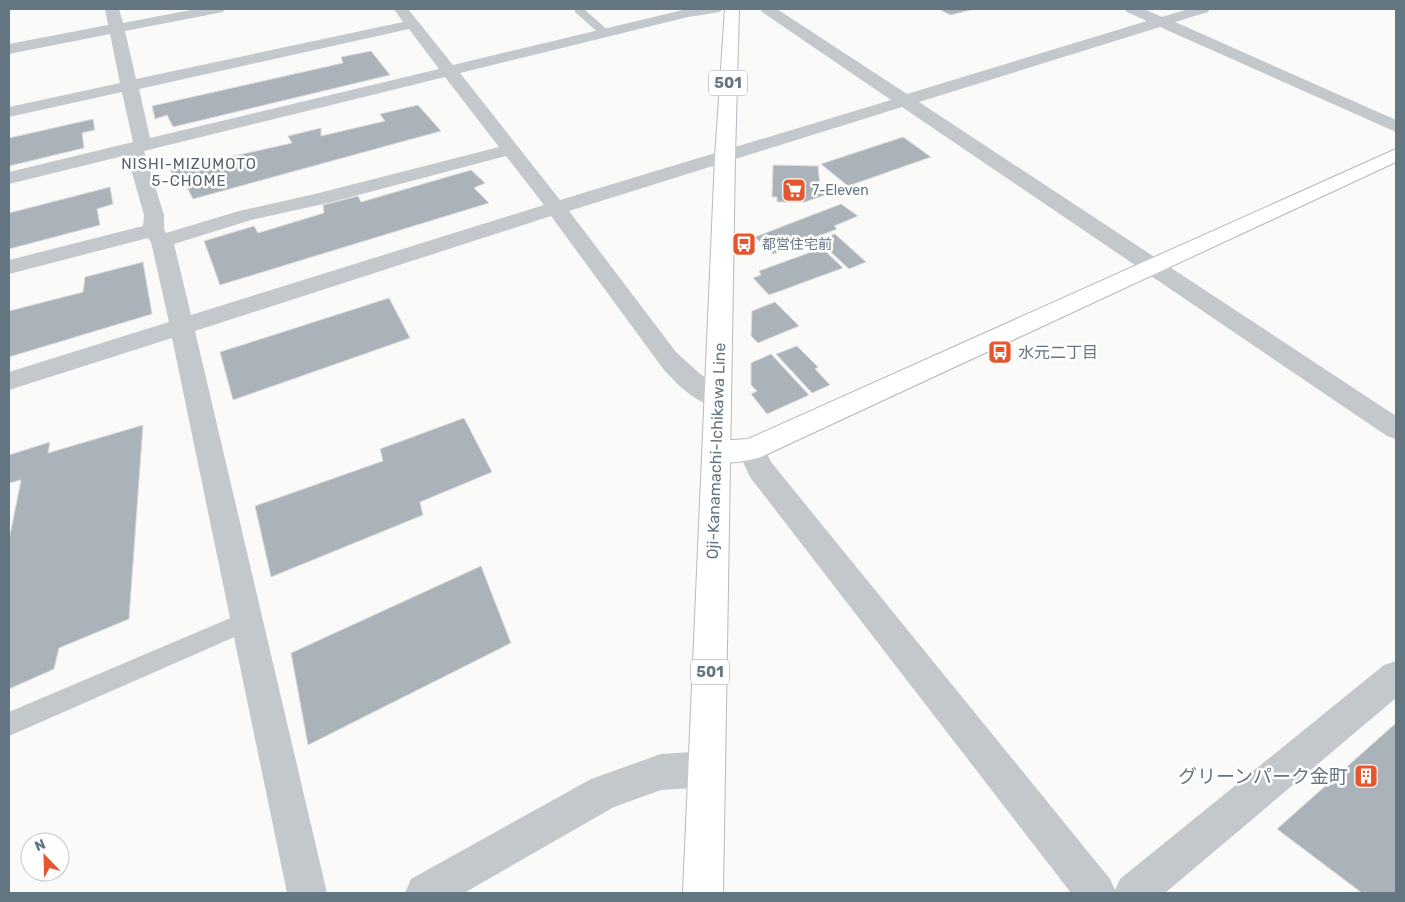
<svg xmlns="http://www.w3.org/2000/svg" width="1405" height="902" font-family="Rubik,'Noto Sans JP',sans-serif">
<rect width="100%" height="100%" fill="#fafaf8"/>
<g fill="#aab3b9" stroke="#dcdcda">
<polygon points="939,9 975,9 950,15"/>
<polygon points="371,51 390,75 173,127 167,115 155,119 152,106 343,63 341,57"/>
<polygon points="418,105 441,131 193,199 186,185 173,188 171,170 292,143 288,136 321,128 321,136 385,121 380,114"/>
<polygon points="93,119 95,130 82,133 84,148 9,166 9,138"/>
<polygon points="903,137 931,157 848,186 821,164"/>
<polygon points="773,165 818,166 820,187 826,189 828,194 805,202 777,202 777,197 772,197"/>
<polygon points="471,170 485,183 474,188 489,203 220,285 204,241 254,226 258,233 324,213 323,205 358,196 361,202"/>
<polygon points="110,187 113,204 97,209 100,225 9,249 9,213"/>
<polygon points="841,204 858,216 834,226 837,229 773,254 755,237"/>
<polygon points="835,234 866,262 849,269 818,240"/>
<polygon points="822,248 843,268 769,295 753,278 761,275 759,271"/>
<polygon points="143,262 152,314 9,357 9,311 83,292 85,277"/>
<polygon points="389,298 410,338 233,400 220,352"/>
<polygon points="775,302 799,326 758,343 751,336 752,311"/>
<polygon points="797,346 818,367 815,369 830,385 812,393 776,354"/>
<polygon points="771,354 809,395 767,414 751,394 757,391 751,385 751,363"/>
<polygon points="464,418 492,472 420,502 423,515 271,577 255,506 383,461 380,449"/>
<polygon points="143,425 129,619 59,648 54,669 9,689 9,540 21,480 9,483 9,455 50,442 48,453"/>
<polygon points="481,566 511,643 308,745 291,653"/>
<polygon points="1396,723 1396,893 1362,893 1277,829"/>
</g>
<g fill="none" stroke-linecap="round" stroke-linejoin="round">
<g stroke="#b3babf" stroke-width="2">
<path id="secondary" d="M1396,149V162L761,457C744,462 723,465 706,460L702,452L706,444L716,441L748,439Z"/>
</g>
<g stroke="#b5babe" stroke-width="2">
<polygon id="primary" points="725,9 739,9 735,157 723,893 683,893 715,157"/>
</g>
<g fill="#c3c8cc" fill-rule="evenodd">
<polygon points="575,9 584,9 610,32 611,34 610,36 602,36 575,12"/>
<polygon points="247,611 255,614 258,621 255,628 9,736 9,712"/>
</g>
<g fill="#c3c8cc" fill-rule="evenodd">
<path d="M105,9H119L123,23L196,9H225L223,12L218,13L125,31L136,79L403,22L394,9H408L453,65L687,9H722L720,12L688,17L460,73L560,200L891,100L762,12L760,9H777L907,94L1147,21L1127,12L1125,9H1144L1162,17L1188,9H1210L1208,12L1175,22L1396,120V132L1160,27L919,102L1396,416V439L1387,436L902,107L569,211L676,352L700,374L727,391L731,398L727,405C704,412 679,386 664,370L551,216L195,331L327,893H287L172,338L9,390V372L169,322L151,242L148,238L9,274V260L143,226L144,215L127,155L9,184V172L133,142L122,92L9,117V107L120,83L110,34L9,54V44L108,25ZM409,29L439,69L150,138L139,89ZM445,77L499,147L319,193L239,211L166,233L164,229V215L144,151ZM506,156L544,205L191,315L174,244L251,220L328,203Z"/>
<polygon points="751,438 761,441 771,462 1110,879 1115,890 1120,879 1384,665 1396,661 1396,698 1165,893 1071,893 750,477 737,449 741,441"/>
<polygon points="707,751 720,756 725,769 720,782 707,787 661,790 614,807 464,893 405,893 411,879 591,779 661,754"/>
</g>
<use href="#secondary" fill="#fff" fill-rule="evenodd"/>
<use href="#primary" fill="#fff" fill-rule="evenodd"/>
</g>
<defs>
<g id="supermarket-square" transform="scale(1.25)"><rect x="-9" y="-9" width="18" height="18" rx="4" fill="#e4572e" stroke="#fff"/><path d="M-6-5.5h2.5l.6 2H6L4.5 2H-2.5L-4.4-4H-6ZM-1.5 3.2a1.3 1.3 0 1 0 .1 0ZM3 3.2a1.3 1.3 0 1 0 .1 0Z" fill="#fff"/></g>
<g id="bus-square" transform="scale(1.25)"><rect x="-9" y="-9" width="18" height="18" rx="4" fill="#e4572e" stroke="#fff"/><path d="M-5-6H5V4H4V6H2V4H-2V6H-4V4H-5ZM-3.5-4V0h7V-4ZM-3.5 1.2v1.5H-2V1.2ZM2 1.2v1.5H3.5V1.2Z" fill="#fff"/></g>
<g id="building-square" transform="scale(1.25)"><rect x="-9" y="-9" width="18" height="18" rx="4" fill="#e4572e" stroke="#fff"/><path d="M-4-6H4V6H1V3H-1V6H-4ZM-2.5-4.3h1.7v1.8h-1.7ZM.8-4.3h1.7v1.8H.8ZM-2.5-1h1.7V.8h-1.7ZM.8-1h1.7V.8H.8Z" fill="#fff"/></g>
</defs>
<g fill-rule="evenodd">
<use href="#supermarket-square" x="794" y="190"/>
<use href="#bus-square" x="744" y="244"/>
<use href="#bus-square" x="1000" y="352"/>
<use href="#building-square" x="1366" y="776"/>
</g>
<g text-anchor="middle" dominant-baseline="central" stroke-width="5" stroke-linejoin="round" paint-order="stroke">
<g font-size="14" fill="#657683" stroke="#fff" text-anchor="start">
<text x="812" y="190">7-Eleven</text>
<text x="762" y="244">都営住宅前</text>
</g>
<g fill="#fff" stroke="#939fa8" stroke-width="1">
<rect x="709" y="70.5" width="38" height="25" rx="4"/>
<rect x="691" y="659.5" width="38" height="25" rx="4"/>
</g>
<g font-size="15" font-weight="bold" fill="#657683">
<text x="728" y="83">501</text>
<text x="710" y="672">501</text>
</g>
<g font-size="15" letter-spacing="1" fill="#57646e" stroke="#fff">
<text x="189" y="164">NISHI-MIZUMOTO<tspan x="189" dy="17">5-CHOME</tspan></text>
</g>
<g font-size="16" fill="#657683" stroke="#fff" text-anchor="start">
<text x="1018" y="352">水元二丁目</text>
</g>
<g font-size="16" fill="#657683" stroke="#fff">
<text transform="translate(716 451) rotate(-88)">Oji-Kanamachi-Ichikawa Line</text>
</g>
<g font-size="19" fill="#657683" stroke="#fff" text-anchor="end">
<text x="1348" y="776">グリーンパーク金町</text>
</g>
</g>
<rect width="1405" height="902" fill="none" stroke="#657683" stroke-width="20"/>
<g transform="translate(45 857) rotate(337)"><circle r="24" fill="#ffffff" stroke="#c1c8cd"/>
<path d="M0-4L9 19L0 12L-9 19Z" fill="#e4572e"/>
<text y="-8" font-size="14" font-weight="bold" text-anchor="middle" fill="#657683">N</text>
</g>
</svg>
